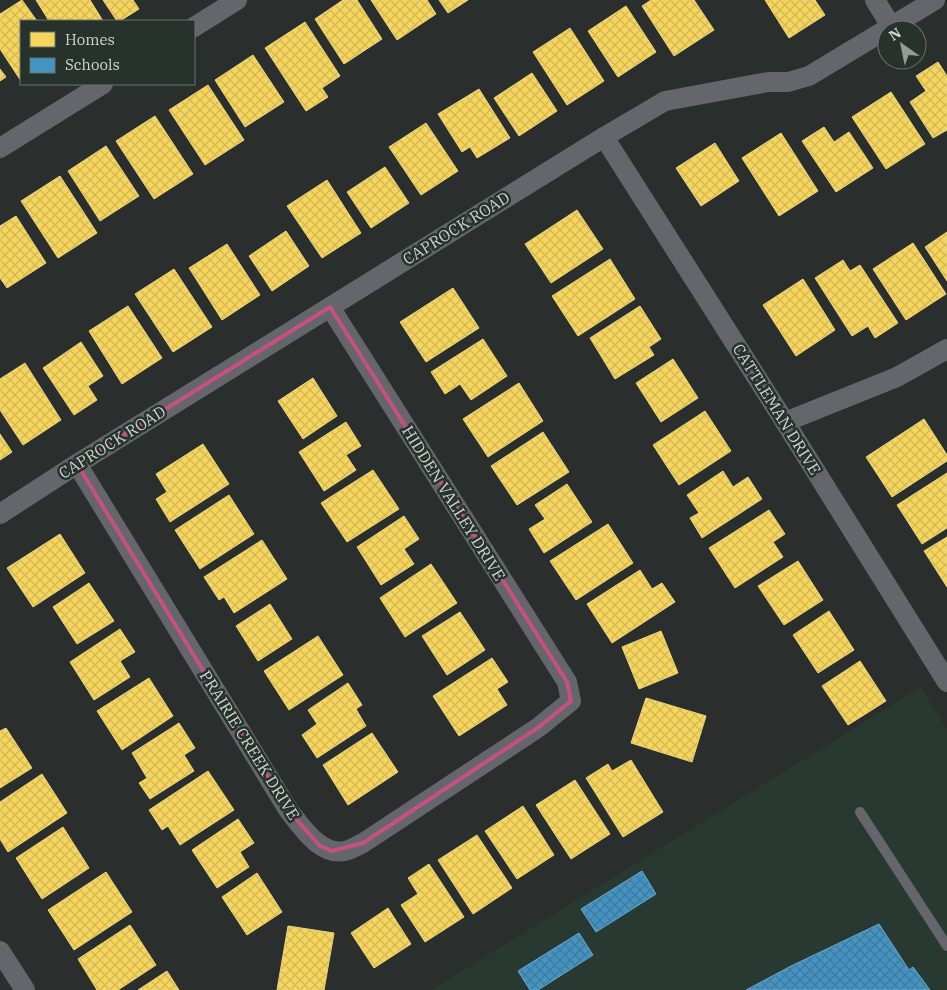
<svg xmlns="http://www.w3.org/2000/svg" width="947" height="990" font-family="'IBM Plex Serif',serif">
<defs>
<pattern id="homes-cross-hatch" width="8" height="8" patternUnits="userSpaceOnUse" patternTransform="scale(1.25)"><rect width="8" height="8" fill="#f6d55c"/><path d="M0 0l8 8M0 8l8-8" fill="none" stroke="#d1b756"/></pattern>
<pattern id="schools-cross-hatch" width="8" height="8" patternUnits="userSpaceOnUse" patternTransform="scale(1.25)"><rect width="8" height="8" fill="#4393c3"/><path d="M0 0l8 8M0 8l8-8" fill="none" stroke="#427a9b"/></pattern>
</defs>
<rect width="100%" height="100%" fill="#2a2f2d"/>
<polygon fill="#273931" points="921,687 947,730 947,990 431,990"/>
<g fill="url(#homes-cross-hatch)" stroke="#ead57f">
<polygon points="22,0 37,21 21,21 21,81 0,49 0,14"/>
<polygon points="36,0 90,0 103,21 49,21"/>
<polygon points="103,0 133,0 139,9 120,21 117,21"/>
<polygon points="343,0 357,0 382,39 344,64 315,19"/>
<polygon points="371,0 427,0 436,14 397,40"/>
<polygon points="439,0 468,0 448,13"/>
<polygon points="651,0 694,0 714,30 674,56 642,6"/>
<polygon points="765,0 815,0 825,15 789,38"/>
<polygon points="626,6 656,52 618,77 588,31"/>
<polygon points="305,22 340,76 322,88 328,97 306,111 265,48"/>
<polygon points="570,28 604,81 567,105 533,52"/>
<polygon points="253,55 284,102 245,127 215,80"/>
<polygon points="938,62 947,76 947,130 933,138 910,102 926,91 916,76"/>
<polygon points="0,69 6,77 0,81"/>
<polygon points="532,73 557,111 519,136 494,98"/>
<polygon points="208,85 244,140 205,165 169,110"/>
<polygon points="479,89 510,138 477,158 470,147 462,152 438,114"/>
<polygon points="891,92 925,144 886,169 852,117"/>
<polygon points="155,116 193,174 154,199 116,141"/>
<polygon points="426,123 458,171 421,195 389,147"/>
<polygon points="824,127 834,142 849,132 873,168 836,192 802,141"/>
<polygon points="781,133 818,191 779,216 742,158"/>
<polygon points="715,143 739,181 701,206 676,168"/>
<polygon points="106,146 139,196 100,221 68,171"/>
<polygon points="385,167 409,203 371,228 347,192"/>
<polygon points="60,176 97,233 58,258 21,201"/>
<polygon points="327,180 361,233 322,258 287,206"/>
<polygon points="577,210 603,249 551,283 525,244"/>
<polygon points="16,216 46,263 7,288 0,278 0,226"/>
<polygon points="286,231 309,266 272,291 249,256"/>
<polygon points="947,232 947,281 925,247"/>
<polygon points="913,243 946,294 906,320 873,269"/>
<polygon points="227,244 260,295 222,320 189,268"/>
<polygon points="610,259 635,299 578,336 552,296"/>
<polygon points="843,260 850,271 860,265 898,323 875,338 868,326 852,336 815,278"/>
<polygon points="174,269 212,327 173,352 135,294"/>
<polygon points="803,279 835,330 796,356 763,305"/>
<polygon points="453,288 479,328 426,362 400,322"/>
<polygon points="128,306 162,358 122,384 89,331"/>
<polygon points="640,306 661,339 649,347 654,355 615,379 590,338"/>
<polygon points="483,339 507,376 471,400 460,384 445,394 431,372"/>
<polygon points="81,342 103,376 88,386 97,400 74,415 43,368"/>
<polygon points="673,359 698,398 661,422 636,383"/>
<polygon points="25,363 61,420 23,445 0,410 0,379"/>
<polygon points="313,378 337,416 303,439 278,401"/>
<polygon points="519,383 543,421 488,457 463,419"/>
<polygon points="705,411 731,451 679,485 653,445"/>
<polygon points="924,419 947,455 947,461 892,497 866,457"/>
<polygon points="346,422 361,446 346,455 356,470 324,491 299,452"/>
<polygon points="543,432 569,472 517,505 491,466"/>
<polygon points="0,434 12,452 0,460"/>
<polygon points="203,444 229,484 170,522 156,499 167,492 156,474"/>
<polygon points="373,470 399,509 347,542 321,503"/>
<polygon points="723,471 733,487 748,477 762,499 702,538 690,518 699,513 687,495"/>
<polygon points="947,473 947,528 922,544 897,505"/>
<polygon points="567,484 592,522 544,553 529,529 545,519 535,505"/>
<polygon points="229,495 254,534 200,569 175,530"/>
<polygon points="769,510 785,534 773,542 783,557 735,588 709,548"/>
<polygon points="404,516 419,539 404,549 414,564 381,585 357,547"/>
<polygon points="608,524 633,563 576,600 550,561"/>
<polygon points="60,534 85,573 33,607 7,568"/>
<polygon points="947,537 947,587 924,551"/>
<polygon points="262,540 287,579 234,613 224,597 219,600 204,577"/>
<polygon points="798,561 823,600 784,625 758,586"/>
<polygon points="431,564 457,603 405,637 380,598"/>
<polygon points="640,570 652,589 662,583 675,602 612,643 587,604"/>
<polygon points="89,583 114,621 77,644 53,607"/>
<polygon points="270,604 292,639 258,661 236,626"/>
<polygon points="829,611 854,650 818,673 793,635"/>
<polygon points="460,612 485,650 447,675 422,636"/>
<polygon points="120,629 135,652 120,661 130,677 94,700 70,662"/>
<polygon points="661,631 678,673 639,689 622,647"/>
<polygon points="318,636 343,675 289,710 264,671"/>
<polygon points="492,658 508,682 497,689 507,705 459,736 433,696"/>
<polygon points="860,661 886,701 848,725 822,686"/>
<polygon points="149,678 173,716 122,750 97,711"/>
<polygon points="348,683 362,705 356,709 366,726 317,758 302,735 317,724 308,710"/>
<polygon points="646,698 706,716 692,762 631,743"/>
<polygon points="179,723 195,748 184,755 194,771 150,799 139,783 147,778 132,753"/>
<polygon points="6,728 32,768 0,788 0,731"/>
<polygon points="372,733 398,772 348,805 323,765"/>
<polygon points="631,760 663,812 623,837 586,778 608,764 612,771"/>
<polygon points="208,771 234,810 180,845 168,826 162,830 149,810"/>
<polygon points="42,774 67,813 8,852 0,839 0,802"/>
<polygon points="575,780 610,834 571,859 536,805"/>
<polygon points="523,806 554,855 517,879 485,831"/>
<polygon points="238,819 254,843 240,852 249,867 217,888 192,850"/>
<polygon points="63,827 89,868 42,899 16,858"/>
<polygon points="477,835 512,888 473,914 438,860"/>
<polygon points="429,864 464,917 425,942 401,905 418,894 408,878"/>
<polygon points="106,872 132,912 74,950 48,910"/>
<polygon points="257,873 282,912 247,935 222,897"/>
<polygon points="388,908 411,944 374,968 351,933"/>
<polygon points="130,925 156,965 118,990 97,990 78,959"/>
<polygon points="288,926 334,933 324,990 277,990"/>
<polygon points="167,971 179,990 138,990"/>
</g>
<g fill="url(#schools-cross-hatch)" stroke="#6da7c8">
<polygon points="642,871 656,894 596,932 581,909"/>
<polygon points="879,924 909,970 913,967 930,990 746,990 791,966"/>
<polygon points="579,933 593,955 538,990 530,990 518,971"/>
</g>
<g fill="none" stroke-linecap="round" stroke-linejoin="round">
<polyline stroke="#65656c" stroke-width="10" points="860,812 947,946"/>
<g stroke="#65656c" stroke-width="20">
<polyline points="875,0 891,26"/>
<polyline points="194,27 237,0"/>
<polyline points="604,137 785,422 947,682"/>
<polyline points="0,148 103,84"/>
<polyline points="785,422 897,377 947,349"/>
<path d="M77,464L289,811C302,827 320,856 345,851C351,850 358,845 363,843L539,727L571,701L567,682L330,307"/>
<polyline points="0,514 77,464 604,137 665,101 768,82 788,82 809,76 935,0"/>
<polyline points="0,951 25,990"/>
</g>
</g>
<path fill="none" stroke="#c6517f" stroke-width="4" stroke-linejoin="round" d="M330,307L567,682L571,701L539,727L363,843L332,851L320,846L289,811L77,464Z"/>
<g text-anchor="middle" dominant-baseline="central" stroke-width="5" stroke-linejoin="round" paint-order="stroke">
<g font-size="16" fill="#ced5d2" stroke="#27322d">
<text transform="translate(456 228) rotate(-32)">CAPROCK ROAD</text>
<text transform="translate(777 409) rotate(58)">CATTLEMAN DRIVE</text>
<text transform="translate(112 442) rotate(-32)">CAPROCK ROAD</text>
<text transform="translate(454 503) rotate(58)">HIDDEN VALLEY DRIVE</text>
<text transform="translate(250 745) rotate(58)">PRAIRIE CREEK DRIVE</text>
</g>
</g>
<rect x="20" y="20" width="175" height="65" fill="#27322d" stroke="#6a736f"/>
<rect x="30" y="32" width="25" height="15" fill="#f6d55c" stroke="#6a736f"/>
<text x="65" y="45" font-size="15" fill="#ced5d2">Homes</text>
<rect x="30" y="58" width="25" height="15" fill="#4393c3" stroke="#6a736f"/>
<text x="65" y="70" font-size="15" fill="#ced5d2">Schools</text>
<g transform="translate(902 45) rotate(327)"><circle r="24" fill="#27322d" stroke="#6a736f"/>
<path d="M0-4L9 19L0 12L-9 19Z" fill="#959b98"/>
<text y="-8" font-size="14" font-weight="bold" text-anchor="middle" fill="#ced5d2">N</text>
</g>
</svg>
